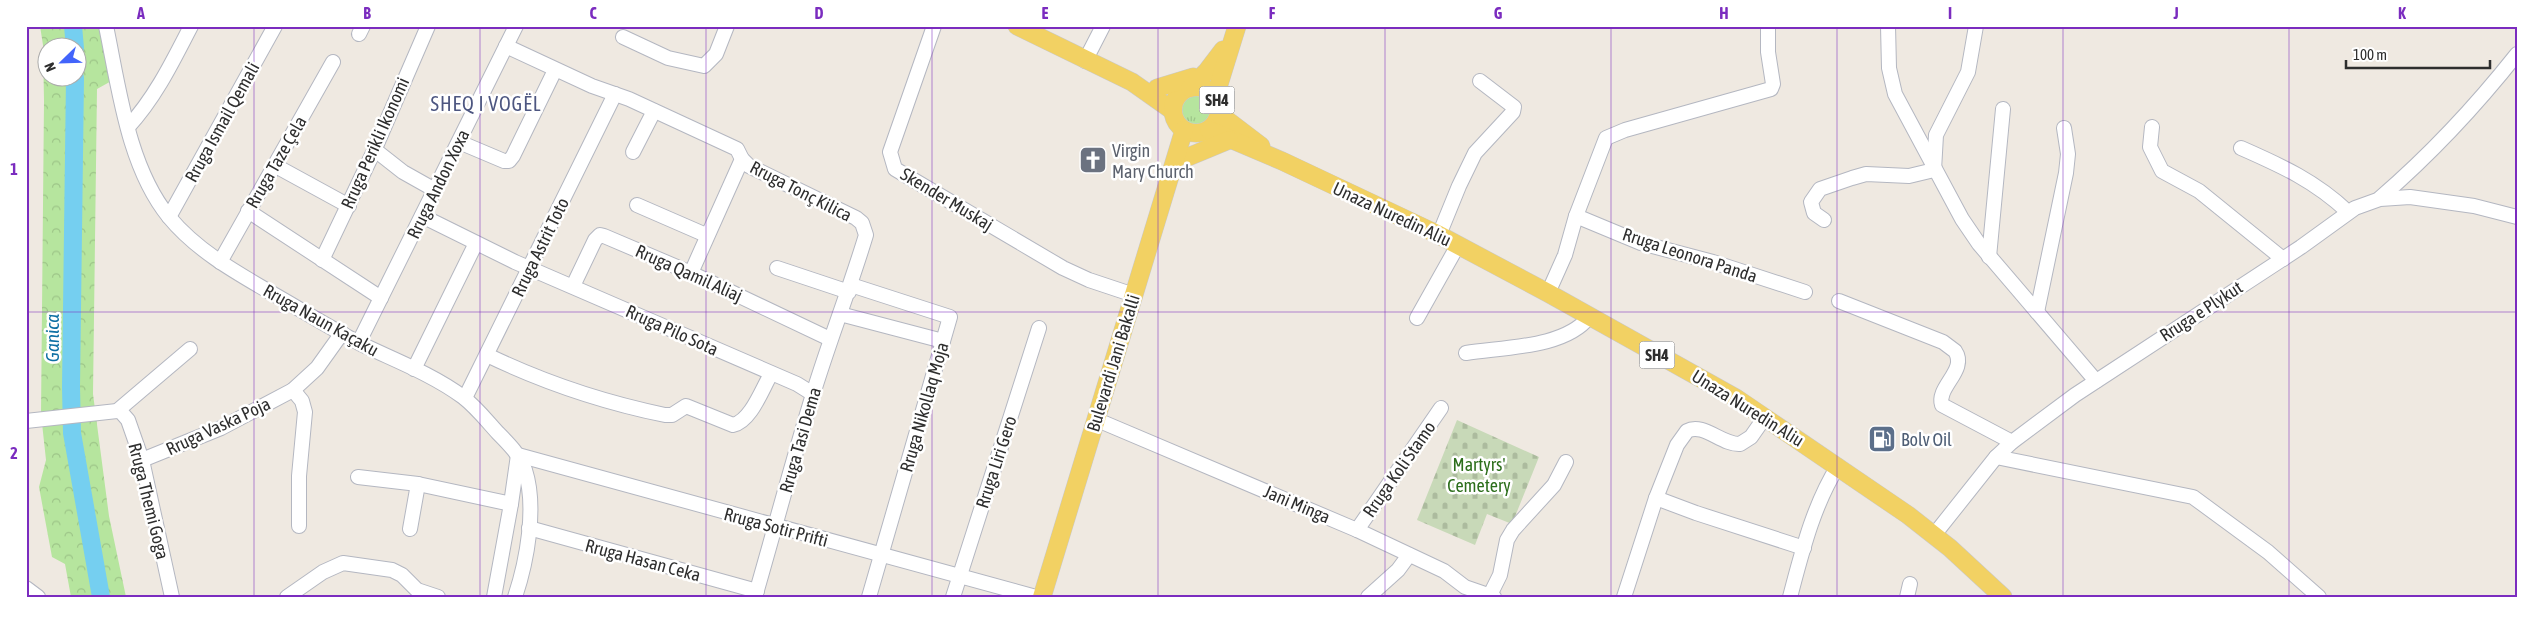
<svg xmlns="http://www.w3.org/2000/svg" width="2543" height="623" font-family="'Asap Condensed',sans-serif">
<defs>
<pattern id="grass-tufts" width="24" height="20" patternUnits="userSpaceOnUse" patternTransform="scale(1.25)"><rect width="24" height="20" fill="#b6e59e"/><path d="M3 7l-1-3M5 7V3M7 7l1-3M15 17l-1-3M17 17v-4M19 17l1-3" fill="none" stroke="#9dc588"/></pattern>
<pattern id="forest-crowns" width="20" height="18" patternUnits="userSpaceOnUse" patternTransform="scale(1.25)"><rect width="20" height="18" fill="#b6e59e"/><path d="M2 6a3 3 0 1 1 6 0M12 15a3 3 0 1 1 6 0" fill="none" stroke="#9dc588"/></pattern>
<pattern id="cemetery-stones" width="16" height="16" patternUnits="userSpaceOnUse" patternTransform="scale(1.25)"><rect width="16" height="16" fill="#c8d9b8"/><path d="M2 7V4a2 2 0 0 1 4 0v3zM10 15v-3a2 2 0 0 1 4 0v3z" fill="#acbb9e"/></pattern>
</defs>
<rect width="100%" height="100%" fill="#efe9e1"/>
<circle fill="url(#grass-tufts)" cx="1196" cy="110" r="14"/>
<path fill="url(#forest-crowns)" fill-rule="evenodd" d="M40,26H103L115,79L97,89L93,394L109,516L126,597H71L65,564L52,557L39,487L46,460L41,414L44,101L43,45ZM48,48H78V78H48Z"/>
<polygon fill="url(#cemetery-stones)" points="1457,420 1539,457 1512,524 1487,514 1475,545 1417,520"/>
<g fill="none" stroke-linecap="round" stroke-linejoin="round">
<g stroke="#75cff0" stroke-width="18">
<polyline points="73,26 75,48"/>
<polyline points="75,78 71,387 72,433 101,597"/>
</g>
<g stroke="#b4b7c1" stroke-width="16">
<g id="minor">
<path d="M106,26C119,88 128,167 169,217C197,251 237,273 275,295C303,311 330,328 359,343C394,360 432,374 463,397C476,407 487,421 498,433C509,444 520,455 525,470C537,507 527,561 515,597"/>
<polyline points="934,26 890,152 895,169 1063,268 1089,280 1134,295"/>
<polyline points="1888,26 1889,68 1895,94 1962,219 1979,244 2096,381"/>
<polyline points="359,34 363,26"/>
<polyline points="623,37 668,58 704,66 716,54 727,26"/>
<path d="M506,46L592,86L629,99L737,149L742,159L749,166L856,218L862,223L866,235C850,288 830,339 814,391C793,459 775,528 755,597"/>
<polyline points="1085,61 1103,26"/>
<path d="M128,127C155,98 173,61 191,26"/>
<polyline points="2152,127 2150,147 2162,171 2199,191 2283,259"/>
<polyline points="459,142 504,161 509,161 513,156 555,70"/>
<path d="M2241,148C2282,166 2315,181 2348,212"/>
<polyline points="375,150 403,172 435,190"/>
<polyline points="633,152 654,111"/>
<polyline points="274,165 349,206"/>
<path d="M2380,198C2431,154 2475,107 2517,54"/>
<polyline points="637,205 706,235"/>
<polyline points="248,211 381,298"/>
<polyline points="422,216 515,262 797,384 813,394"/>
<polyline points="1576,216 1641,243 1713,262 1805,292"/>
<polyline points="169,217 275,26"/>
<polyline points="1824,220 1814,213 1811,202 1820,189 1852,178 1866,174 1909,176 1934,170 1936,135 1968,72 1976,26"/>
<polyline points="1439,235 1459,186 1475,153 1513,112 1514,107 1480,81"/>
<polyline points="1989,257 2003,109"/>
<polyline points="322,260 373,153 428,26"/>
<polyline points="220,262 333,62"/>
<polyline points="777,268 849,292"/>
<polyline points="691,273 742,159"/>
<polyline points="851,285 950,317 869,597"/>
<polyline points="573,286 595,240 600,235 604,236 691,273 830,339"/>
<polyline points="1548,293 1565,255 1576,216 1606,138 1625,130 1771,89 1773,84 1768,52 1768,26"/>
<path d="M1839,301L1943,342L1955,351C1968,370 1936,387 1942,405L2012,442"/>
<polyline points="2037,312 2066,173 2068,154 2064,128"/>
<polyline points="840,314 943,341"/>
<polyline points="1417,318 1458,245"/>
<polyline points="359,342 516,26"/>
<path d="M1466,353C1504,347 1565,348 1589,317"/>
<path d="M487,355C545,383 602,402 665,415H672L686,406L733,425C751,421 762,389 771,374"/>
<polyline points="414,369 476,243"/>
<polyline points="293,390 302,401 305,412 299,476 299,526"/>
<polyline points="465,398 615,94"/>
<polyline points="117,411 121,412 128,420 142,460 172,597"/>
<polyline points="1095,419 1357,530 1444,571 1465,587 1494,597"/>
<polyline points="26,421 117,411 190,349"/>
<polyline points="1996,457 2193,497 2268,552 2319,597"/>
<polyline points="142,460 221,428 293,390 317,368 342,333"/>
<polyline points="358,477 418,484 511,504"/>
<polyline points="1656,498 1696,513 1804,548"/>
<polyline points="529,528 757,591"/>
<polyline points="410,529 418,484"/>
<polyline points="1357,530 1441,408"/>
<polyline points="1934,535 1996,457 2012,442 2075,395 2301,247 2355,208 2380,199 2410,197 2474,206 2517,217"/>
<polyline points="26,588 38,597"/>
<polyline points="1490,595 1500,575 1507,540 1513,530 1554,485 1566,462"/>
<polyline points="287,597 323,572 343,563 392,570 402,575 417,590 438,597"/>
<polyline points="494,597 511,504 518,455 1036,597"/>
<polyline points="953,597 1039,328"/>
<polyline points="1368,597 1398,570 1409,555"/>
<path d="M1624,597L1656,498L1677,445L1687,431C1703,422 1722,445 1740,444L1751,437L1765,417"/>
<path d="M1790,597C1802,552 1813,506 1838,466"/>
<polyline points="1907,597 1910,584"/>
</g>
</g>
<g stroke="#c9c9c9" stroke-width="19">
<g id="major">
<polyline points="1017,26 1132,82 1173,111"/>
<circle cx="1196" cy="110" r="23"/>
<polyline points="1157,88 1193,77"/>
<polyline points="1190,88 1207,71 1223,50"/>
<polyline points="1215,97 1237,26"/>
<polyline points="1219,114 1261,146"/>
<polyline points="1209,130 1282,161 1439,235 1548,293 1736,398 1908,515 1950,548 2003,597"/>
<polyline points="1188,157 1229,140"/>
<polyline points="1042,597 1184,130"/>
</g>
</g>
<use href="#minor" stroke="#fff" stroke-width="14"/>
<use href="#major" stroke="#f2d163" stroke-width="18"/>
</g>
<path fill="none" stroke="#7b2cbf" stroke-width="1" stroke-opacity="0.55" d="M254,26V597M480,26V597M706,26V597M932,26V597M1158,26V597M1385,26V597M1611,26V597M1837,26V597M2063,26V597M2289,26V597M26,312H2517"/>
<defs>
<g id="church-square" transform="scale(1.4375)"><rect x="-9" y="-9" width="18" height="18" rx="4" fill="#6b7280" stroke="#fff"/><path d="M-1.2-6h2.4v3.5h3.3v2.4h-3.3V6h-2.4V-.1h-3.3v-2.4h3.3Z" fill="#fff"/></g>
<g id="fuel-square" transform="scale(1.4375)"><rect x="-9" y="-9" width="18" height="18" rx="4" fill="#5c6f8a" stroke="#fff"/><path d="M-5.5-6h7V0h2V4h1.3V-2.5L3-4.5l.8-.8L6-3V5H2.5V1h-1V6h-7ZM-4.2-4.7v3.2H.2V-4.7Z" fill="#fff"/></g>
</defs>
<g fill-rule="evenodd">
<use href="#church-square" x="1093" y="160"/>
<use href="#fuel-square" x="1882" y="439"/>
</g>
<g text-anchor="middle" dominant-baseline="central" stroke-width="5" stroke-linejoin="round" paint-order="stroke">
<g fill="#fff" stroke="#6d6d6d" stroke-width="1">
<rect x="1199.5" y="86.5" width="35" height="27" rx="4"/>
<rect x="1639.5" y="341.5" width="35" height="27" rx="4"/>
</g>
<g font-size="16" font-weight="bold" fill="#2e2e2e">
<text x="1217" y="100">SH4</text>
<text x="1657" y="355">SH4</text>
</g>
<g font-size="18" fill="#2e2e2e" stroke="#fff">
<text transform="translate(222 122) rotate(-61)">Rruga Ismail Qemali</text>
<text transform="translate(375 143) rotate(-66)">Rruga Perikli Ikonomi</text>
<text transform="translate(276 162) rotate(-60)">Rruga Taze Çela</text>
<text transform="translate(438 184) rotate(-64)">Rruga Andon Xoxa</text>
<text transform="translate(801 191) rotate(27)">Rruga Tonç Kilica</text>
<text transform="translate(947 199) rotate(31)">Skender Muskaj</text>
<text transform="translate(1392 214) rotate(25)">Unaza Nuredin Aliu</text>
<text transform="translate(540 247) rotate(-64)">Rruga Astrit Toto</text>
<text transform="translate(1690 255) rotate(18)">Rruga Leonora Panda</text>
<text transform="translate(689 273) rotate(24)">Rruga Qamil Aliaj</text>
<text transform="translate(2201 311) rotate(-33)">Rruga e Plykut</text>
<text transform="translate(321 320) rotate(29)">Rruga Naun Kaçaku</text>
<text transform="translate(672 330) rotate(24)">Rruga Pilo Sota</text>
<text transform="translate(1113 363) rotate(-73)">Bulevardi Jani Bakalli</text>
<text transform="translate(924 407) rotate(-74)">Rruga Nikollaq Moja</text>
<text transform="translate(1748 408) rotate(32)">Unaza Nuredin Aliu</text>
<text transform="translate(218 426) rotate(-25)">Rruga Vaska Poja</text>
<text transform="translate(800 440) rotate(-74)">Rruga Tasi Dema</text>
<text transform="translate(996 462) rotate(-72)">Rruga Liri Gero</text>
<text transform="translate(1399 469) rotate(-55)">Rruga Koli Stamo</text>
<text transform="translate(149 501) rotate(76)">Rruga Themi Goga</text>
<text transform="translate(1297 504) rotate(23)">Jani Minga</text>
<text transform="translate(776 527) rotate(15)">Rruga Sotir Prifti</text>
<text transform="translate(643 560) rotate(15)">Rruga Hasan Ceka</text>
</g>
<g font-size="18" fill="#5b616d" stroke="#fff" text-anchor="start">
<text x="1112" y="150">Virgin<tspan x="1112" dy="21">Mary Church</tspan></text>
</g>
<g font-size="18" fill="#4e5e75" stroke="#fff" text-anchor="start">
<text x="1901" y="439">Bolv Oil</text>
</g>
<g font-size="18" fill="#2c6e1b" stroke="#fff">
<text x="1479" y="464">Martyrs'<tspan x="1479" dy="21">Cemetery</tspan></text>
</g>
<g font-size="19" font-style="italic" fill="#0d6fa3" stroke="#fff">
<text transform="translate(52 338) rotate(-90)">Ganica</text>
</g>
<g font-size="20" letter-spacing="1" fill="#4d5680" stroke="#fff">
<text x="486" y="103">SHEQ I VOGËL</text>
</g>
</g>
<rect width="2543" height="623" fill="none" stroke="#ffffff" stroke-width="55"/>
<g transform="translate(62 62) rotate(247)"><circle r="24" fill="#ffffff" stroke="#ababab"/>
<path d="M0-4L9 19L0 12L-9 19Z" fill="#4264fb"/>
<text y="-8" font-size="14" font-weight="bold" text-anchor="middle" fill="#2e2e2e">N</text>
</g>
<path d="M2346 60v8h144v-8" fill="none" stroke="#2e2e2e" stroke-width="2.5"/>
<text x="2353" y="60" font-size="15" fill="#2e2e2e" stroke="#ffffff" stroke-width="4" paint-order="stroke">100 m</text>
<rect x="28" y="28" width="2488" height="568" fill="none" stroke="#7b2cbf" stroke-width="2"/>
<g font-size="16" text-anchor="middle" font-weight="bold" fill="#7b2cbf">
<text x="141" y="19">A</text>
<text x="367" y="19">B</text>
<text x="593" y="19">C</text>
<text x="819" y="19">D</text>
<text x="1045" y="19">E</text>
<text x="1272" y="19">F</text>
<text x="1498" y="19">G</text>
<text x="1724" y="19">H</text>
<text x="1950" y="19">I</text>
<text x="2176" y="19">J</text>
<text x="2402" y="19">K</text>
<text x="14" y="175">1</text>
<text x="14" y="459">2</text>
</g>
</svg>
